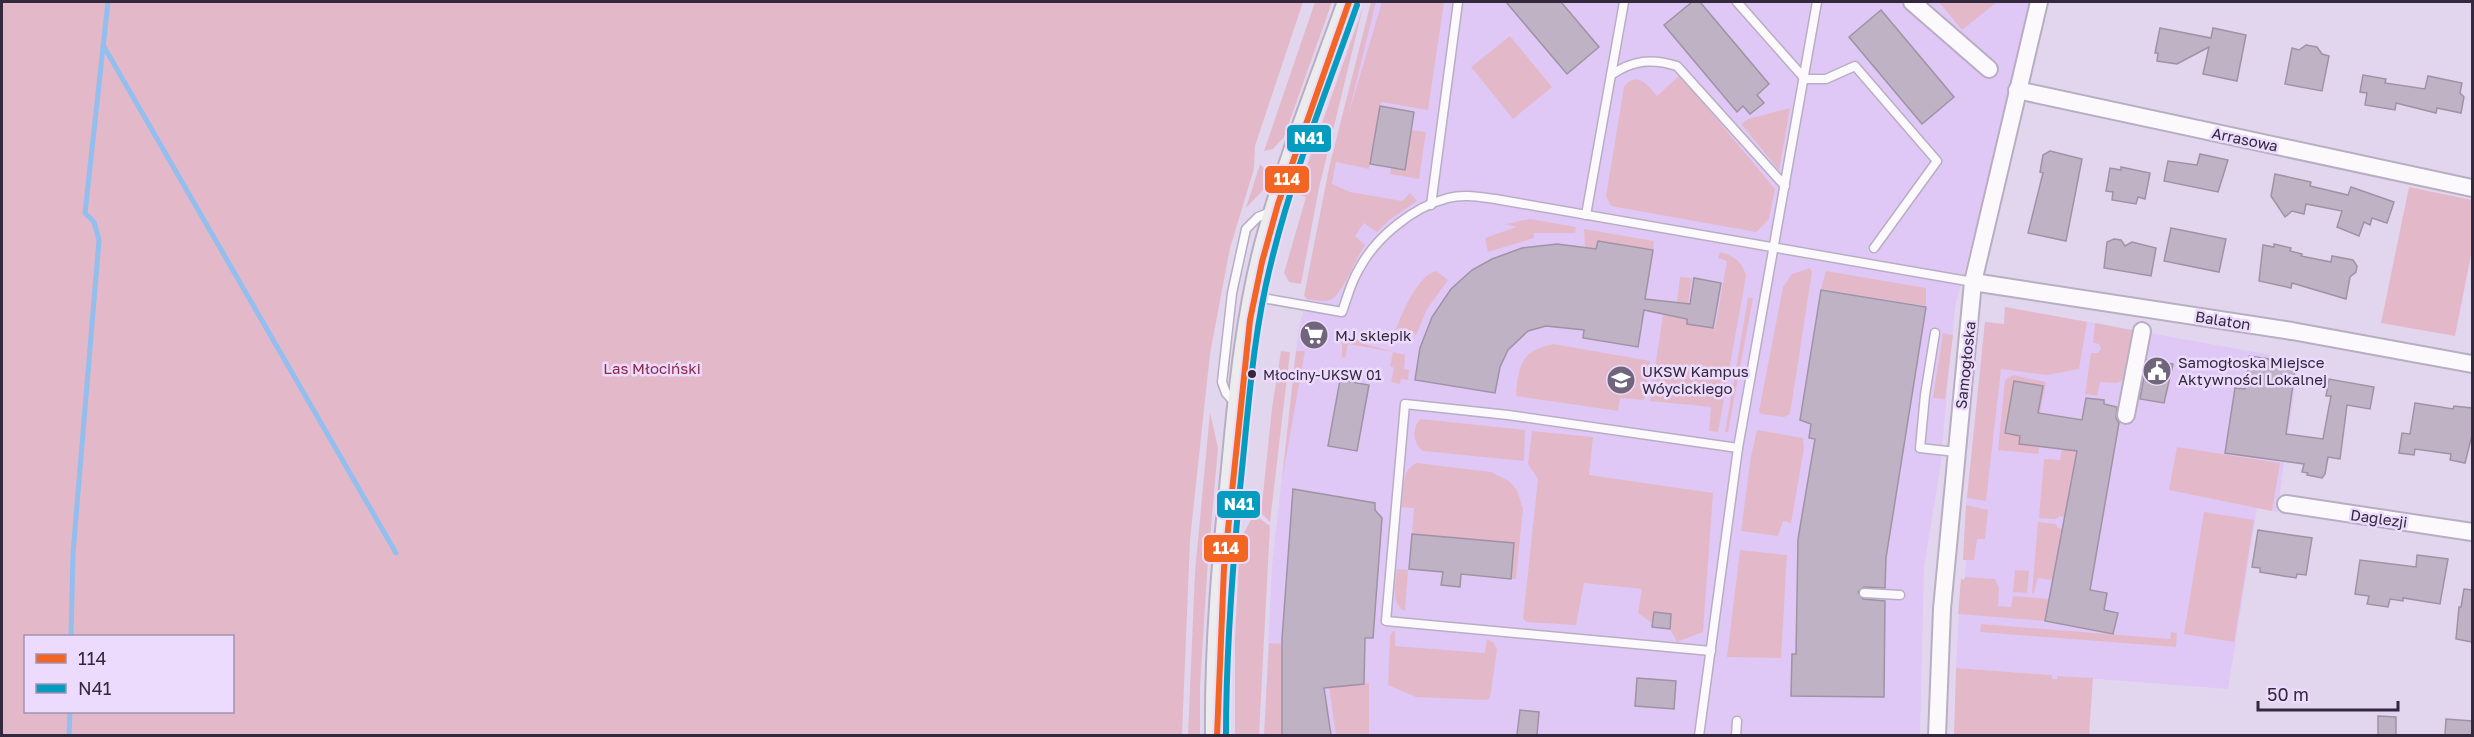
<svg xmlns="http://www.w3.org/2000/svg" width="2474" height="737" font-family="'Golos Text',sans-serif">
<rect width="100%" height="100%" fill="#e2d6ee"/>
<g fill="#dfc8f5">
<polygon points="1376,2 2034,2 1955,307 1940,469 1924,567 1920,735 1264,736 1272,566 1298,333 1330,199 1336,162"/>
<polygon points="2005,307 2299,360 2277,512 2257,508 2228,689 2058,676 2057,680 2051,679 2051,675 1956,668 1961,579 1965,579 1966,560 1963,560 1966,505 1985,322 2004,324"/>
</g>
<g fill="#e3b9ca" fill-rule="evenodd">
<path d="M2,2H1303L1255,146L1254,169L1230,248L1210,354L1190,540L1182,735H2ZM26,636H232V712H26Z"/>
<polygon points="1315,2 1332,2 1284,137 1273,149 1264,151"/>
<path d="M1371,2H1376L1348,116L1382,2H1444L1428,110L1381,102L1369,169L1336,162L1332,184L1350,192L1402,201L1410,193L1417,201L1388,221L1377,232L1364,223L1355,236L1365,245C1357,256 1341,297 1330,300C1323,302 1314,300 1307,299L1304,296L1329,168Z"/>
<polygon points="1939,2 1997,2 1962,30"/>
<polygon points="1363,7 1319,188 1301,284 1289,282 1284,273 1306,197 1297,194"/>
<polygon points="1510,36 1552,87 1513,119 1471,67"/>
<path d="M1680,75L1775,189L1769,219L1756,232L1611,206L1606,196L1624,87C1636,70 1648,85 1657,96Z"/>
<polygon points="1790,108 1779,170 1741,124 1748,119"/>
<polygon points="1411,130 1426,132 1419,179 1390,174 1391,168 1405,170"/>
<polygon points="1260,164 1267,172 1266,187 1246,208"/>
<polygon points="2409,187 2472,200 2472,250 2455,336 2381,323"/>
<polygon points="1530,219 1576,227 1575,233 1534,233 1534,238 1488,252 1485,238 1516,227 1506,224"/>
<polygon points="1584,229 1654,241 1653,250 1598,241 1596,249 1585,247"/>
<path d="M1720,252C1733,255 1743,262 1746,276L1718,432L1709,431L1711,407L1650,401L1663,315L1688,318L1687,324L1715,328L1727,261L1718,258Z"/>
<polygon points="1810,268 1812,272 1790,414 1784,417 1761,414 1759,411 1783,287 1792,274"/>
<path d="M1436,271L1448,280L1427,309L1416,335L1396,329C1402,313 1418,275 1436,271Z"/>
<polygon points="1826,271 1926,288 1926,306 1821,289"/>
<polygon points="1680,277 1692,278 1688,304 1677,302"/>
<polygon points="1748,298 1753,298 1728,432 1725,432"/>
<polygon points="2005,307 2087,322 2079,369 2046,375 2001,369 1986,501 1967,498 1985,322 2004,324"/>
<polygon points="2095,323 2137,331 2126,379 2117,383 2100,382 2097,396 2085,394 2091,353 2098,353 2101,349 2099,344 2093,343"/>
<polygon points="1943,333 1953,335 1945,399 1933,398"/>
<polygon points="1347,334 1365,344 1405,355 1404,369 1409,370 1408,380 1401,379 1400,384 1391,382 1394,368 1390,366 1393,352 1348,344 1345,358 1342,357 1342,339"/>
<path d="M1554,344L1650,361L1644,400L1620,398L1618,411L1516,396C1518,366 1521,350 1554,344Z"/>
<polygon points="1281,351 1290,352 1270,522 1261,513 1272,408"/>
<polygon points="1296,351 1305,351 1282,480"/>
<polygon points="2013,375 2046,382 2040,413 2038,413 2043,386 2014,381 2004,433 2020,436 2019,444 2039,447 2038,454 1998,450 2005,380"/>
<polygon points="1210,412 1218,448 1208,560 1200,686 1200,735 1188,735 1195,572"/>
<path d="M1421,419L1525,430L1524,461L1423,451C1413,444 1411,427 1421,419Z"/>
<polygon points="1757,430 1803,438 1804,448 1791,523 1783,521 1778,536 1741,531 1751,456"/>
<polygon points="1532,431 1593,437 1589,475 1713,493 1703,632 1677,642 1670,629 1671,614 1654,612 1652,623 1638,613 1642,589 1584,583 1576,625 1527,622 1523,619 1538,479 1528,464"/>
<polygon points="2177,447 2280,463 2272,511 2169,490"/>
<polygon points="2062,449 2077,450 2065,517 2060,516 2056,519 2039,518 2044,459 2060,460"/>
<path d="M1417,463L1491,472L1509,481L1517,490L1523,509L1516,579H1511L1514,544L1412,534L1414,508L1402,507C1403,492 1401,468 1417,463Z"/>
<polygon points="1966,505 1988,510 1985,539 1977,539 1974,560 1963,560"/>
<polygon points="2204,512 2254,520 2234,642 2184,634"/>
<polygon points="1252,518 1259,518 1270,526 1259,735 1235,735 1235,639 1240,540"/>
<polygon points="2038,522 2056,524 2058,528 2063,529 2053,580 2038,578 2034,593 2032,593"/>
<polygon points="1740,550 1787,555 1781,658 1727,657"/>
<path d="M1397,569L1408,570L1405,611C1390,603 1396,583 1397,569Z"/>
<polygon points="2015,570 2029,571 2027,593 2013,592"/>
<polygon points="1965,577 1995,579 1999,588 1998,606 2011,607 2013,596 2049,599 2045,621 1958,614 1961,579 1964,580"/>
<polygon points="1981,624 2170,639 2171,632 2177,633 2176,647 1980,632"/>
<polygon points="1393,631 1395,631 1395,646 1485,653 1487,639 1494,643 1497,650 1490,698 1486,700 1416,697 1388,685 1390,636"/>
<polygon points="1269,643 1318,646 1282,656 1282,735 1264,736"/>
<polygon points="1956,668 2052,675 2052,679 2057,679 2057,676 2093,678 2089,735 1954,735"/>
<polygon points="1369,683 1369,735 1336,735 1329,687"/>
</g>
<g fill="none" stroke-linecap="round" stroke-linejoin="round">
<g stroke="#94beee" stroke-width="5">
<polyline points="103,45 396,553"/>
<polyline points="71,636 73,553 99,240 94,222 85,213 108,2"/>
<polyline points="69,736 70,712"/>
</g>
</g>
<g fill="#c0b2c5" stroke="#9f92a4" stroke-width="1.5">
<polygon points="1506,2 1561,2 1599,47 1567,74"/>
<polygon points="1692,2 1700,2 1769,84 1757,95 1764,103 1750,114 1743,106 1737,112 1664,25"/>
<polygon points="1881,10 1954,97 1922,124 1849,37"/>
<polygon points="2160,28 2211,38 2213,28 2246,35 2237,81 2203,74 2209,47 2177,64 2157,61 2158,53 2155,53"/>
<polygon points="2306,45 2317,47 2322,54 2329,56 2322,91 2285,84 2292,48 2299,50"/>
<polygon points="2363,75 2386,79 2385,83 2425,89 2428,76 2462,83 2460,93 2464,97 2461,113 2437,108 2436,113 2396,103 2395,110 2365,105 2367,93 2360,92"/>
<polygon points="1380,106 1414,112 1405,170 1370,164"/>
<polygon points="2050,151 2082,159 2066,241 2028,233 2043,173 2040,172 2043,155"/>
<polygon points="2200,154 2228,160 2218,192 2164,181 2168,161 2197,165"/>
<polygon points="2121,167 2150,173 2145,199 2138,197 2136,204 2112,200 2113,192 2106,191 2110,168 2121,170"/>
<polygon points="2275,174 2311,182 2310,186 2348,195 2351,187 2394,202 2387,223 2372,218 2370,225 2364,222 2359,236 2337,227 2342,211 2306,204 2304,214 2292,211 2285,217 2271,196"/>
<polygon points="2171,228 2226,239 2219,272 2164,261"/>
<polygon points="2114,239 2121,240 2125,246 2132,242 2156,248 2151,276 2104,268 2107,242"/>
<polygon points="1598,241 1653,250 1645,299 1690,304 1694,278 1721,283 1713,328 1687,324 1687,319 1644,310 1638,347 1583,338 1584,330 1546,326 1528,331 1508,350 1500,367 1495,393 1415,380 1420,348 1432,317 1451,289 1472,270 1492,259 1522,248 1557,244 1596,249"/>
<polygon points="2274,244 2291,248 2290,251 2302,254 2301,256 2331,262 2332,256 2353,260 2357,266 2356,272 2350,277 2346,299 2292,283 2291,288 2259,281 2263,245 2274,247"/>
<polygon points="1821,290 1926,307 1886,558 1885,588 1864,587 1858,592 1863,599 1885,601 1884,697 1791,696 1792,654 1796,654 1798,539 1815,439 1809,438 1811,424 1800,420"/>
<polygon points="2249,356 2296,363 2286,434 2323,439 2331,396 2326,396 2329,379 2374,387 2370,409 2347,405 2340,459 2328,457 2325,474 2322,478 2307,475 2308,473 2302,472 2304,464 2225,453 2235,388 2245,389"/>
<polygon points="2147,360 2173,364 2164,403 2140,399"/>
<polygon points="1340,380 1369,385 1357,451 1328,446"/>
<polygon points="2014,381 2043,386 2038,413 2082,420 2086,398 2104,400 2104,404 2117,407 2116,418 2119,423 2090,590 2107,593 2104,610 2118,613 2113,634 2045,621 2077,451 2019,444 2020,436 2005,433"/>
<polygon points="2415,403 2453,409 2454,406 2472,408 2472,435 2465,463 2450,460 2451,454 2415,449 2414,455 2399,453 2402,433 2410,434"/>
<polygon points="1293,489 1375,503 1375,510 1382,518 1373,638 1365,638 1364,684 1324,688 1331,735 1282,735 1282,639"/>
<polygon points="2258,530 2312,538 2306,575 2297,574 2296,578 2260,572 2260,568 2252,567"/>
<polygon points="1412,534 1514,543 1511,579 1461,574 1460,587 1441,585 1443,572 1409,569"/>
<polygon points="2417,555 2448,559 2440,604 2403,598 2403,601 2390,599 2388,607 2367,604 2369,596 2355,594 2360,560 2416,567"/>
<polygon points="2464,589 2472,590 2472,642 2456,639 2459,607 2461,607"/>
<polygon points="1654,612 1671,614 1670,629 1652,627"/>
<polygon points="1637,678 1676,681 1674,709 1635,706"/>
<polygon points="1520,710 1539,712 1537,735 1517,735"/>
<polygon points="2378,716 2396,717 2396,735 2378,735"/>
<polygon points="2446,719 2472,721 2472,735 2445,735"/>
</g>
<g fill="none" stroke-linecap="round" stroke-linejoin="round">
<g stroke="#b8aec3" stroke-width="11">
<g id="lane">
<polyline points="1737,2 1805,79 1826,79 1855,66 1937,161 1874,248"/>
<path d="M1611,75C1633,60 1652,58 1677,66L1785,186"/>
<polyline points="1431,205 1458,2"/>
<polyline points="1586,215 1624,2"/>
<path d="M1257,297L1342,312C1347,298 1351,282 1359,269C1376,237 1413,207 1448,198C1464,194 1479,197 1495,199L1973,282"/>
<polyline points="1935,333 1925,395 1920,448 1956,452"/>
<polyline points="1236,404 1226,393 1222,382 1232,293 1246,229 1258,217 1273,211"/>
<polyline points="1864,593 1900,595"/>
<polyline points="1711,651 1386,621 1405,404 1508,415 1738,448"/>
<polyline points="1699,736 1738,448 1817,2"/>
<polyline points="1736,736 1737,721"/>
</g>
</g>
<g stroke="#b8aec3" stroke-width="20">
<g id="street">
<polyline points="1912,2 1989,69"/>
<polyline points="2017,90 2472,188"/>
<polyline points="1973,282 2292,331 2472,364"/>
<polyline points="2126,415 2142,331"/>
<polyline points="2286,504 2472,532"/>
<polyline points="1937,736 1942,609 1973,282 2039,2"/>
</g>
</g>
<g stroke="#b8aec3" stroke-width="26">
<path id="secondary" d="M1217,736C1216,646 1224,557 1233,468C1240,391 1248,308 1269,234C1291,155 1322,78 1349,2"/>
</g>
<use href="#lane" stroke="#fbf9fc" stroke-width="8"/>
<use href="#street" stroke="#fbf9fc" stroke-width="16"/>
<use href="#secondary" stroke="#edeced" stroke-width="22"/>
<g stroke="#ecdbfd" stroke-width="10">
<polyline id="bus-1" points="1217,736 1224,568 1250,320 1262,262 1278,204 1349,2"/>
</g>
<g stroke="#ecdbfd" stroke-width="10">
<path id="bus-2" d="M1226,736C1226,646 1233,558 1242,469C1249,400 1254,330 1271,263C1292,175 1327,90 1357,5"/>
</g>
<use href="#bus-1" stroke="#f26522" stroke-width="6"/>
<use href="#bus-2" stroke="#059cc0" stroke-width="6"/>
</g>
<defs>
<g id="supermarket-disc" transform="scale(1.5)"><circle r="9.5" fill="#70657b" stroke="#ecdbfd"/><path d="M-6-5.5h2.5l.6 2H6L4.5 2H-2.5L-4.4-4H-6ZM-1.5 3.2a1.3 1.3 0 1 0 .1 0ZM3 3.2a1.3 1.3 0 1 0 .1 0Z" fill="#fff"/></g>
<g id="civic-disc" transform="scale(1.5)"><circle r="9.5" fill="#70657b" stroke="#ecdbfd"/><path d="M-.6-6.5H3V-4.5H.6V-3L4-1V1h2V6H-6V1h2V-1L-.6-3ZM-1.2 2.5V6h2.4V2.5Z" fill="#fff"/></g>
<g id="university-disc" transform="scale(1.5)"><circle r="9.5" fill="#70657b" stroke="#ecdbfd"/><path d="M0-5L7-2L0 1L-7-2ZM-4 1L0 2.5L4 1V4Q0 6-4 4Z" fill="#fff"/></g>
</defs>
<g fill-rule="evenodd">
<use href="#supermarket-disc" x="1314" y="335"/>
<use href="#civic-disc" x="2157" y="371"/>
<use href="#university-disc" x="1621" y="380"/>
</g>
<circle fill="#33283d" stroke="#ecdbfd" stroke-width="2" cx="1252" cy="374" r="5"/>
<g text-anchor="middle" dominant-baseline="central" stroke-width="5" stroke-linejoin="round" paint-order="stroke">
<g font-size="14" fill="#33283d" stroke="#ecdbfd" text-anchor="start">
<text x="1263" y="374">Młociny-UKSW 01</text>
</g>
<g font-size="15" fill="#33283d" stroke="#ecdbfd">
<text transform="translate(2245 139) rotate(12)">Arrasowa</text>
<text transform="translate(2223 320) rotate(9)">Balaton</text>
<text transform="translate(1965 365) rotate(-84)">Samogłoska</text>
<text transform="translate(2379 518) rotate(8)">Daglezji</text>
</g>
<g font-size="15" fill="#33283d" stroke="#ecdbfd" text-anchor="start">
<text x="1335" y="335">MJ sklepik</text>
<text x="2178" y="362">Samogłoska Miejsce<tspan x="2178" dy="17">Aktywności Lokalnej</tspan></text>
<text x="1642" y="371">UKSW Kampus<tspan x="1642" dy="17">Wóycickiego</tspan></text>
</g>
<g font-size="15" fill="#8e2845" stroke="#ecdbfd">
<text x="652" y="368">Las Młociński</text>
</g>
</g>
<g stroke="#ecdbfd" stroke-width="2">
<rect x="1286" y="124" width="46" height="29" rx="6" fill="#059cc0"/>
<rect x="1264" y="165" width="46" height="29" rx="6" fill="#f26522"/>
<rect x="1216" y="490" width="45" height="29" rx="6" fill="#059cc0"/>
<rect x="1203" y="534" width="46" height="29" rx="6" fill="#f26522"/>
</g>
<g font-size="16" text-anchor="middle" font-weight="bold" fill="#fff">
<text x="1309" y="144">N41</text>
<text x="1287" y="185">114</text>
<text x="1239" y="510">N41</text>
<text x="1226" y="554">114</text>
</g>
<rect width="2474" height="737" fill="none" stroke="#33283d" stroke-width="6"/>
<rect x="24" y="635" width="210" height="78" fill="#ecdbfd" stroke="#a293b0" stroke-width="1.5"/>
<rect x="36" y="654" width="30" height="9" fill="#f26522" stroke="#a293b0" stroke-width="1.5"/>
<text x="78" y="665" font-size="18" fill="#33283d">114</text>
<rect x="36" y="684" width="30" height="9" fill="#059cc0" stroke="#a293b0" stroke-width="1.5"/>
<text x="78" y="695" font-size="18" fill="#33283d">N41</text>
<path d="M2258 701v9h140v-9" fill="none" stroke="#33283d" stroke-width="3"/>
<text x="2267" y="701" font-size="18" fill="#33283d" stroke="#ecdbfd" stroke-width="4.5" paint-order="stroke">50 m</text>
</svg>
